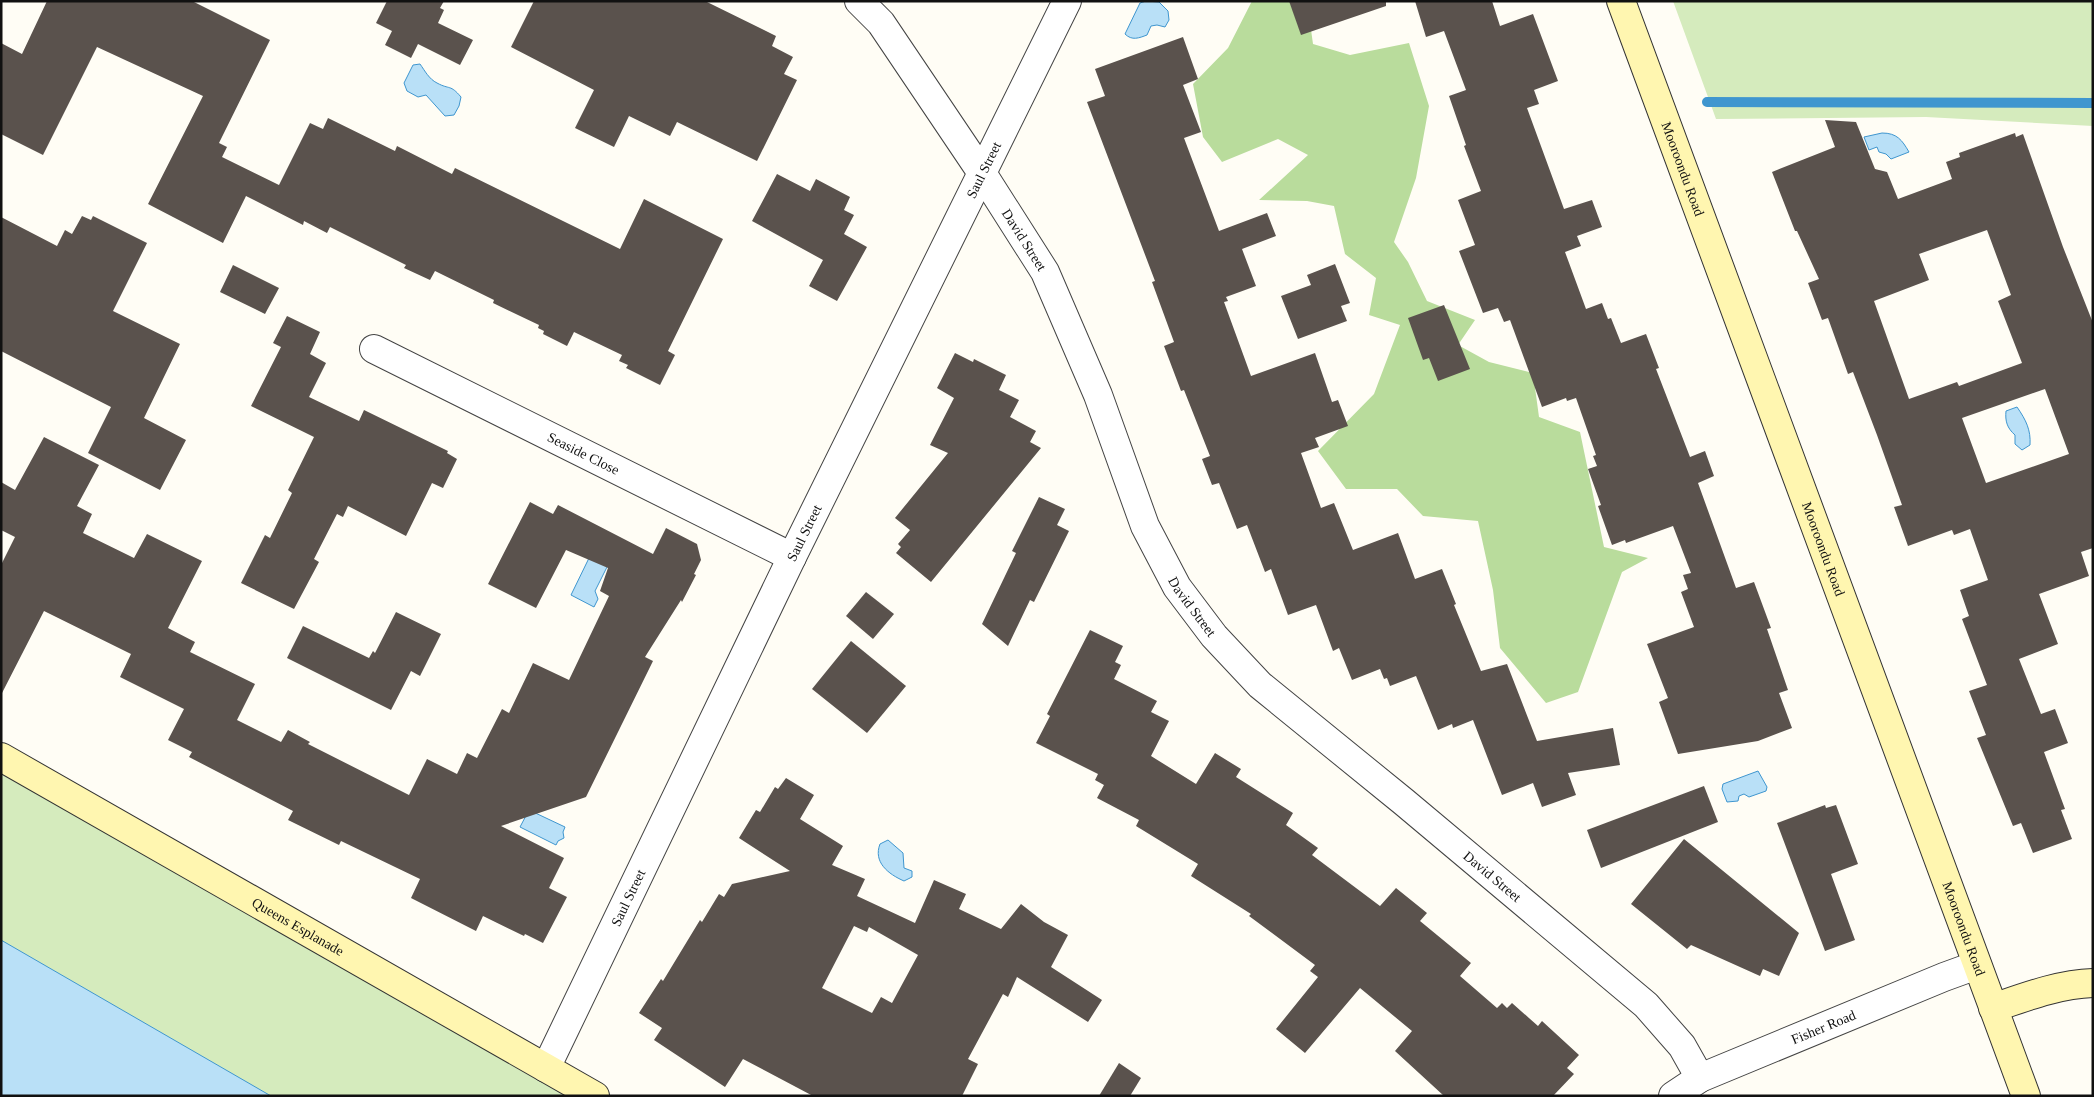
<svg xmlns="http://www.w3.org/2000/svg" width="2094" height="1097" font-family="Georgia,serif">
<rect width="100%" height="100%" fill="#fffdf5"/>
<g fill="#d5ebbd">
<polygon points="1673,1 2093,1 2093,126 1926,117 1716,119"/>
<polygon points="1,757 595,1096 1,1096"/>
</g>
<polygon fill="#b9dc9c" points="1252,1 1307,1 1313,44 1350,55 1409,43 1429,106 1416,178 1394,242 1408,262 1427,301 1475,320 1458,345 1489,362 1533,373 1539,417 1580,432 1604,547 1648,558 1622,572 1578,692 1546,703 1500,648 1493,590 1478,521 1423,516 1397,489 1346,489 1318,451 1374,394 1400,325 1369,315 1376,278 1345,254 1334,206 1307,201 1259,200 1308,155 1278,139 1222,162 1203,137 1193,84 1228,48"/>
<g fill="#b9e0f7" stroke="#3f96cf">
<path d="M1146,1L1159,2L1168,11L1169,20L1165,27L1157,25L1151,26L1147,35C1139,38 1132,41 1125,34L1140,3Z"/>
<path d="M420,64C425,71 429,79 437,83C450,90 450,84 461,97L459,106L454,115L445,116L426,95L418,97L407,91L404,83L413,65Z"/>
<path d="M1882,133C1897,133 1902,140 1909,152L1891,159L1886,154L1879,152L1877,147L1869,150L1864,137Z"/>
<path d="M2017,407C2026,420 2031,430 2030,445L2022,450L2015,444V435C2007,428 2005,421 2006,411Z"/>
<polygon points="590,556 608,565 595,591 598,599 594,607 571,595"/>
<polygon points="1758,771 1767,787 1766,791 1749,797 1744,794 1739,796 1738,801 1727,802 1722,789 1723,784"/>
<polygon points="529,810 565,827 563,832 564,838 558,841 556,845 520,827"/>
<path d="M888,840L903,853L904,868L912,871V877L904,881C888,874 873,862 880,844Z"/>
<polygon points="1,940 271,1096 1,1096"/>
</g>
<g fill="none" stroke-linecap="round" stroke-linejoin="round">
<polyline stroke="#3f96cf" stroke-width="10" points="1707,102 2093,103"/>
</g>
<g fill="#5a524d" fill-rule="evenodd">
<polygon points="47,1 192,1 270,40 219,143 227,147 222,157 279,185 310,123 323,129 328,118 395,151 397,146 452,174 455,168 620,249 644,199 723,239 668,351 675,355 660,385 626,368 628,365 619,361 622,355 574,332 567,346 543,334 544,331 538,328 539,325 493,303 494,300 435,271 430,280 404,268 406,265 330,227 327,233 304,221 303,225 246,196 223,243 148,204 203,96 97,47 43,155 1,134 1,43 22,54"/>
<polygon points="387,1 444,1 440,8 444,10 438,23 473,40 460,65 418,44 411,58 385,45 392,31 376,23"/>
<polygon points="534,1 705,1 776,36 772,46 793,57 784,74 797,80 757,161 677,122 670,136 629,116 614,147 575,128 594,90 511,47"/>
<polygon points="1289,1 1386,1 1386,6 1301,35"/>
<polygon points="1415,1 1492,1 1500,26 1533,14 1558,81 1534,90 1539,104 1527,108 1564,209 1592,200 1602,227 1577,236 1581,246 1565,252 1586,309 1602,303 1608,319 1611,318 1621,343 1646,334 1659,368 1656,369 1690,457 1705,451 1714,476 1698,483 1736,588 1754,582 1771,628 1767,629 1788,690 1779,693 1792,728 1758,741 1678,754 1659,702 1668,698 1647,644 1694,627 1681,592 1688,589 1683,575 1691,573 1673,526 1626,543 1625,540 1612,545 1598,506 1601,505 1588,469 1597,466 1593,456 1596,455 1576,398 1567,401 1566,398 1542,407 1510,320 1504,322 1498,308 1483,313 1459,251 1475,245 1458,200 1481,191 1464,146 1466,145 1449,96 1466,90 1444,31 1426,37"/>
<polygon points="1183,37 1198,79 1183,85 1201,132 1184,138 1219,231 1267,213 1276,236 1242,249 1256,286 1226,297 1228,301 1224,302 1251,376 1315,353 1332,402 1338,400 1348,426 1315,438 1319,447 1301,453 1321,508 1334,503 1353,550 1398,533 1415,579 1442,569 1456,604 1454,605 1481,671 1507,664 1537,741 1613,728 1620,765 1568,773 1576,795 1542,807 1533,783 1502,795 1473,720 1453,728 1452,724 1438,730 1416,676 1390,686 1387,678 1384,679 1380,669 1352,680 1339,648 1333,651 1316,605 1288,615 1271,569 1265,572 1247,525 1237,529 1219,483 1212,485 1202,459 1210,456 1184,390 1181,391 1164,346 1174,342 1152,282 1155,281 1087,102 1105,96 1095,69"/>
<path d="M1825,120L1856,122L1875,169L1887,172L1898,199L1952,179L1946,162L1960,157L1959,153L2015,133L2016,137L2023,134L2063,247L2093,323V548L2081,552L2089,576L2039,594L2058,644L2019,659L2041,714L2055,709L2068,743L2044,752L2065,809L2061,810L2072,839L2033,853L2021,823L2013,826L1977,738L1986,735L1969,691L1987,685L1962,619L1969,616L1960,590L1988,580L1970,529L1954,535L1952,530L1908,546L1894,507L1902,505L1877,435L1853,372L1848,374L1828,318L1822,320L1808,283L1819,279L1797,231H1795L1772,172L1835,147ZM1987,230L2011,295L1998,301L2022,363L1959,386L1957,382L1909,399L1874,301L1929,280L1919,254ZM2045,389L2069,454L1986,483L1962,418Z"/>
<polygon points="777,174 810,191 816,179 850,197 844,210 854,215 844,234 867,247 837,301 809,286 823,260 752,221"/>
<polygon points="82,216 91,220 93,216 147,243 113,311 180,344 144,418 186,440 160,490 88,453 111,407 1,351 1,217 57,246 65,230 72,234"/>
<polygon points="1335,264 1350,303 1341,306 1347,321 1298,339 1281,296 1311,285 1307,275"/>
<polygon points="233,265 279,288 265,314 220,292"/>
<polygon points="1444,305 1470,369 1438,381 1429,358 1423,360 1408,318"/>
<polygon points="287,316 320,332 310,354 326,363 309,397 359,421 364,410 448,451 447,453 457,459 443,488 432,483 406,536 348,506 343,517 337,514 314,559 319,562 294,609 241,583 265,535 270,538 292,493 288,490 314,437 251,406 281,347 273,343"/>
<polygon points="955,353 973,362 974,359 1006,375 999,390 1019,400 1010,417 1036,431 1030,442 1041,448 931,582 896,553 901,547 898,544 910,530 895,518 948,453 930,445 954,398 937,388"/>
<polygon points="44,437 99,465 77,506 92,514 83,533 134,558 147,534 202,561 168,628 195,642 190,652 255,684 237,720 281,742 288,730 310,742 308,744 409,795 427,759 457,774 467,753 477,758 502,709 509,713 533,663 569,680 609,596 600,591 608,568 566,550 536,608 488,584 530,502 553,514 558,505 653,554 666,528 697,544 701,560 694,574 696,575 682,602 681,600 645,657 653,661 586,797 501,826 564,858 549,888 567,897 543,943 525,934 524,936 483,916 476,931 411,898 420,879 341,841 339,845 288,820 293,811 189,757 192,752 168,740 184,709 120,677 131,654 44,611 1,695 1,565 15,537 1,530 1,482 15,490"/>
<polygon points="1039,497 1065,509 1057,525 1069,531 1034,602 1030,600 1008,646 982,624 1016,553 1012,551"/>
<polygon points="866,592 894,614 873,639 846,616"/>
<polygon points="396,612 441,634 420,676 411,671 391,710 287,658 303,626 369,658 373,651 375,653"/>
<polygon points="1090,630 1123,646 1115,662 1121,665 1114,679 1157,701 1151,712 1169,721 1151,756 1196,784 1215,753 1241,769 1236,777 1293,813 1286,825 1318,848 1312,855 1380,906 1396,888 1427,913 1420,921 1471,963 1460,976 1497,1008 1502,1003 1507,1008 1512,1003 1538,1026 1542,1021 1579,1055 1567,1068 1574,1074 1553,1096 1444,1096 1395,1051 1412,1031 1360,988 1305,1053 1276,1029 1318,977 1310,971 1315,965 1249,916 1251,914 1191,876 1198,864 1136,826 1139,820 1097,798 1104,785 1095,780 1098,774 1036,743 1050,716 1047,714"/>
<polygon points="851,641 906,686 867,733 812,689"/>
<path d="M786,778L814,795L800,819L843,846L832,865L865,879L857,896L915,923L934,880L966,894L959,909L1001,929L1021,904L1044,922L1068,935L1051,967L1102,1000L1088,1022L1017,977L1008,997L1003,994L968,1059L978,1064L962,1096H813L743,1059L725,1087L654,1040L662,1028L639,1013L661,979L663,981L700,920L702,922L719,894L724,897L732,884L790,871L739,838L756,810L760,812L775,787L778,789ZM854,926L867,932L869,927L918,955L892,1003L881,997L872,1013L822,988Z"/>
<polygon points="1704,786 1718,822 1601,868 1587,830"/>
<polygon points="1825,805 1826,808 1836,805 1858,864 1831,874 1855,940 1825,951 1777,823"/>
<polygon points="1684,839 1799,933 1779,976 1763,969 1760,976 1691,945 1687,949 1631,904"/>
<polygon points="1119,1063 1141,1078 1130,1096 1099,1096"/>
</g>
<g fill="none" stroke-linecap="round" stroke-linejoin="round">
<g stroke="#444" stroke-width="30">
<g id="street">
<path id="s1" d="M859,1L881,23L982,173L1045,272L1098,395L1145,526L1177,587L1214,636L1260,685L1404,802L1646,1005L1682,1046L1700,1078"/>
<path id="s2" d="M374,349L792,557"/>
<path id="s3" d="M546,1068L792,557L1067,1"/>
<path id="s4" d="M1673,1096L1700,1078L1944,977L1977,965"/>
</g>
</g>
<g stroke="#333" stroke-width="30">
<g id="secondary">
<path id="s5" d="M1621,1L2026,1096"/>
<path id="s6" d="M1,757L595,1096"/>
<path d="M1993,1008C2025,997 2059,984 2093,983"/>
</g>
</g>
<use href="#street" stroke="#fff" stroke-width="28"/>
<use href="#secondary" stroke="#fff6b0" stroke-width="28"/>
</g>
<g text-anchor="middle" dominant-baseline="central" stroke-width="5" stroke-linejoin="round" paint-order="stroke">
<g font-size="14" fill="#111" stroke="#fff">
<text stroke="none"><textPath href="#s5" startOffset="179">Mooroondu Road</textPath></text>
<text stroke="none"><textPath href="#s3" startOffset="999">Saul Street</textPath></text>
<text stroke="none"><textPath href="#s1" startOffset="291">David Street</textPath></text>
<text stroke="none"><textPath href="#s2" startOffset="234">Seaside Close</textPath></text>
<text stroke="none"><textPath href="#s3" startOffset="594">Saul Street</textPath></text>
<text stroke="none"><textPath href="#s5" startOffset="584">Mooroondu Road</textPath></text>
<text stroke="none"><textPath href="#s1" startOffset="696">David Street</textPath></text>
<text stroke="none"><textPath href="#s1" startOffset="1101">David Street</textPath></text>
<text stroke="none"><textPath href="#s3" startOffset="189">Saul Street</textPath></text>
<text stroke="none"><textPath href="#s6" startOffset="342">Queens Esplanade</textPath></text>
<text stroke="none"><textPath href="#s5" startOffset="989">Mooroondu Road</textPath></text>
<text stroke="none"><textPath href="#s4" startOffset="166">Fisher Road</textPath></text>
</g>
</g>
<rect width="2094" height="1097" fill="none" stroke="#111111" stroke-width="5"/>
</svg>
